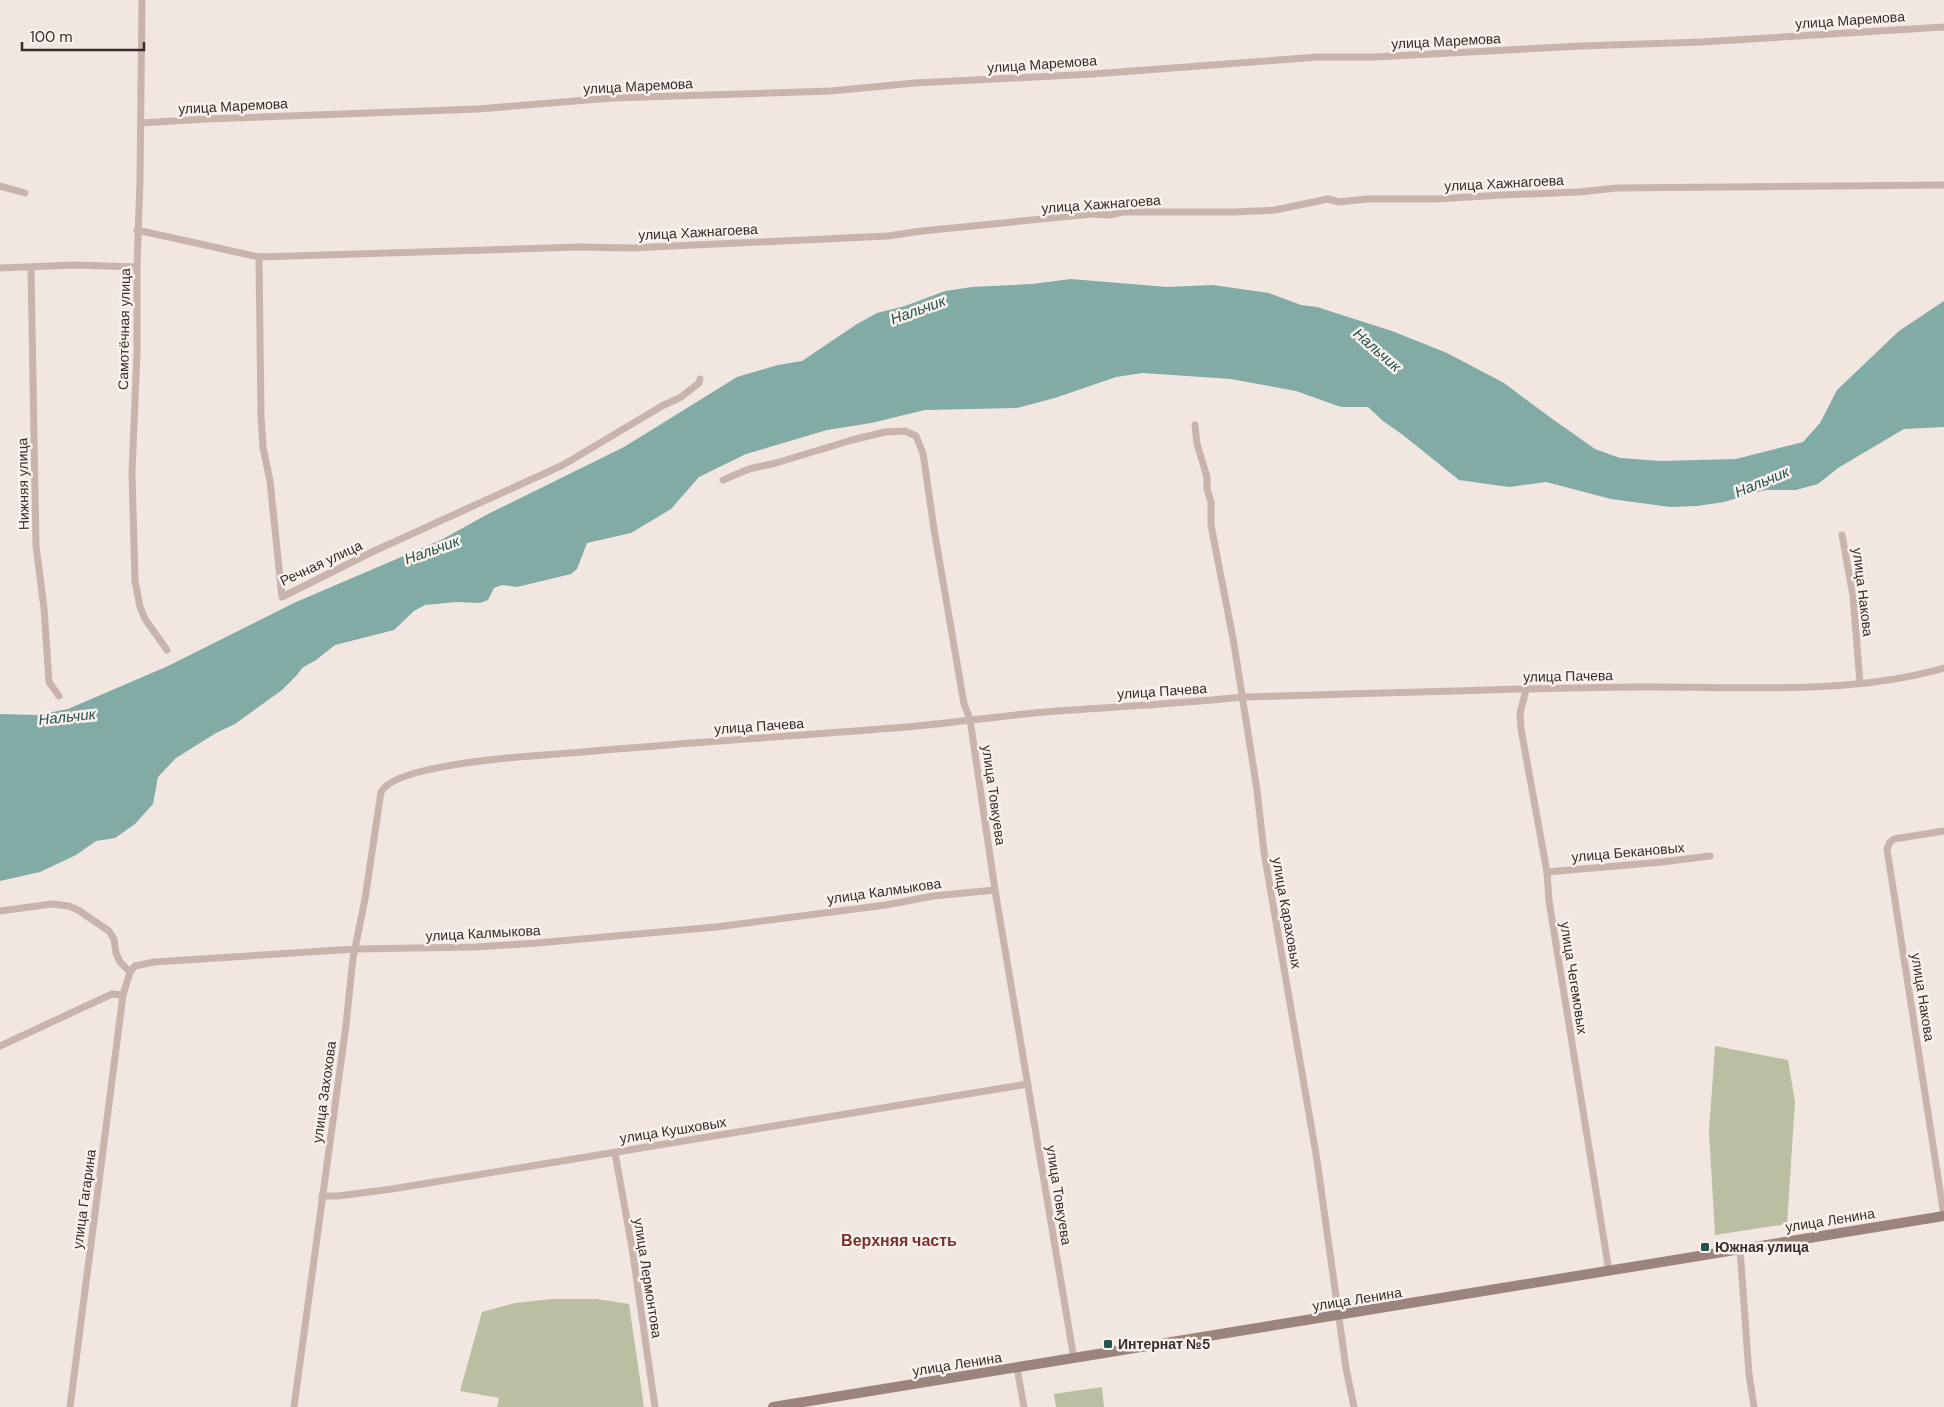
<svg xmlns="http://www.w3.org/2000/svg" width="1944" height="1407" font-family="'DM Sans',sans-serif">
<rect width="100%" height="100%" fill="#f1e6e0"/>
<g fill="#babfa1">
<polygon points="1715,1046 1788,1060 1795,1102 1787,1224 1715,1235 1709,1132"/>
<polygon points="553,1299 597,1299 629,1304 644,1407 497,1407 499,1398 460,1391 482,1312 515,1303"/>
<polygon points="1102,1387 1104,1407 1056,1407 1054,1394"/>
</g>
<polygon fill="#82aba5" points="1071,279 1167,287 1213,285 1269,293 1301,305 1317,307 1392,331 1447,353 1504,383 1551,418 1595,449 1620,458 1661,461 1736,459 1803,442 1820,423 1837,390 1899,331 1944,301 1944,427 1904,429 1838,468 1818,484 1796,490 1765,490 1724,502 1697,506 1670,507 1611,499 1546,482 1509,487 1459,480 1403,435 1383,421 1368,407 1341,407 1296,391 1231,379 1143,373 1116,377 1055,398 1017,408 925,410 871,423 827,430 746,454 699,477 671,509 631,533 587,543 577,569 571,574 517,587 502,585 494,588 488,600 480,603 456,602 425,605 414,611 394,630 335,645 316,660 302,668 297,675 282,690 235,724 216,733 176,758 158,777 153,804 135,824 115,838 96,841 76,855 40,872 0,881 0,714 37,715 68,709 168,666 296,602 441,540 488,514 624,447 737,377 778,365 802,361 857,324 877,313 905,306 945,291 972,287 1032,284"/>
<g fill="none" stroke-linecap="round" stroke-linejoin="round">
<g stroke="#c8b4ad" stroke-width="7">
<polyline points="142,0 140,180 137,267 137,353 132,472 135,581 140,607 145,619 167,650"/>
<polyline points="141,123 206,119 478,109 612,98 831,91 915,83 1093,74 1318,57 1375,57 1581,46 1702,42 1944,27"/>
<polyline points="0,186 25,193"/>
<polyline points="137,230 259,257 261,416 263,447 270,481 282,597 372,552 563,465 662,406 681,397 699,383 700,379"/>
<polyline points="259,257 579,247 632,248 888,236 922,231 1092,214 1111,215 1123,212 1235,212 1275,210 1328,199 1339,202 1366,199 1435,199 1503,195 1579,192 1617,188 1944,185"/>
<polyline points="31,267 36,546 44,608 49,682 59,696"/>
<polyline points="0,268 75,265 137,267"/>
<polyline points="1195,425 1197,444 1207,477 1207,489 1211,502 1211,525 1234,644 1257,790 1264,852 1317,1160 1346,1368 1354,1407"/>
<polyline points="723,480 749,469 776,463 852,440 885,432 905,431 916,436 923,453 934,529 964,704 970,719 995,890 1074,1359"/>
<polyline points="1842,535 1853,596 1860,683"/>
<polyline points="1526,690 1520,713 1521,729 1547,872 1549,901 1609,1271"/>
<polyline points="1547,872 1662,862 1710,856"/>
<polyline points="0,911 52,904 69,906 78,910 109,931 114,939 116,953 120,962 130,972"/>
<polyline points="0,1046 112,994 123,995"/>
<polyline points="615,1153 632,1248 655,1407"/>
<polyline points="322,1196 338,1196 392,1189 1028,1084"/>
<polyline points="1944,1216 1887,849 1890,842 1894,839 1944,831"/>
<polyline points="1740,1249 1749,1374 1754,1407"/>
<polyline points="1017,1368 1024,1407"/>
<polyline points="70,1407 123,995 130,972 135,966 154,962 355,949 476,947 537,943 716,927 886,905 933,896 995,890"/>
<path d="M294,1407L346,1025L353,958L365,899L381,792C395,762 547,755 583,752C690,742 798,736 906,727C952,723 999,716 1045,712C1111,707 1176,704 1242,697C1374,694 1507,688 1639,687C1740,686 1845,696 1944,668"/>
</g>
<polyline stroke="#9b847e" stroke-width="10" points="773,1407 1944,1216"/>
</g>
<g fill="#24554f" stroke="#f9f1ec" stroke-width="2">
<rect x="1700" y="1242" width="10" height="10" rx="2.5"/>
<rect x="1103" y="1339" width="10" height="10" rx="2.5"/>
</g>
<g text-anchor="middle" dominant-baseline="central" stroke-width="5" stroke-linejoin="round" paint-order="stroke">
<g font-size="14" fill="#372c2b" stroke="#f9f1ec">
<text transform="translate(1850 20) rotate(-4)">улица Маремова</text>
<text transform="translate(1446 41) rotate(-3)">улица Маремова</text>
<text transform="translate(1042 64) rotate(-4)">улица Маремова</text>
<text transform="translate(638 86) rotate(-3)">улица Маремова</text>
<text transform="translate(233 106) rotate(-3)">улица Маремова</text>
<text transform="translate(1504 183) rotate(-3)">улица Хажнагоева</text>
<text transform="translate(1101 204) rotate(-4)">улица Хажнагоева</text>
<text transform="translate(698 232) rotate(-3)">улица Хажнагоева</text>
<text transform="translate(124 329) rotate(-89)">Самотёчная улица</text>
<text transform="translate(23 484) rotate(-91)">Нижняя улица</text>
<text transform="translate(321 563) rotate(-25)">Речная улица</text>
<text transform="translate(1863 592) rotate(83)">улица Накова</text>
<text transform="translate(1568 676) rotate(-1)">улица Пачева</text>
<text transform="translate(1162 691) rotate(-4)">улица Пачева</text>
<text transform="translate(759 726) rotate(-4)">улица Пачева</text>
<text transform="translate(994 795) rotate(82)">улица Товкуева</text>
<text transform="translate(1628 852) rotate(-5)">улица Бекановых</text>
<text transform="translate(884 891) rotate(-8)">улица Калмыкова</text>
<text transform="translate(1287 913) rotate(80)">улица Караховых</text>
<text transform="translate(483 933) rotate(-3)">улица Калмыкова</text>
<text transform="translate(1574 978) rotate(81)">улица Чегемовых</text>
<text transform="translate(1923 997) rotate(81)">улица Накова</text>
<text transform="translate(324 1092) rotate(-82)">улица Захохова</text>
<text transform="translate(673 1130) rotate(-9)">улица Кушховых</text>
<text transform="translate(1059 1195) rotate(81)">улица Товкуева</text>
<text transform="translate(84 1199) rotate(-82)">улица Гагарина</text>
<text transform="translate(1830 1220) rotate(-9)">улица Ленина</text>
<text transform="translate(648 1278) rotate(81)">улица Лермонтова</text>
<text transform="translate(1357 1299) rotate(-9)">улица Ленина</text>
<text transform="translate(957 1364) rotate(-9)">улица Ленина</text>
</g>
<g font-size="14" font-weight="bold" fill="#372c2b" stroke="#f9f1ec" text-anchor="start">
<text x="1715" y="1247">Южная улица</text>
<text x="1118" y="1344">Интернат №5</text>
</g>
<g font-size="15" font-style="italic" fill="#24554f" stroke="#f9f1ec">
<text transform="translate(918 310) rotate(-20)">Нальчик</text>
<text transform="translate(1377 350) rotate(41)">Нальчик</text>
<text transform="translate(1762 482) rotate(-23)">Нальчик</text>
<text transform="translate(432 550) rotate(-20)">Нальчик</text>
<text transform="translate(67 717) rotate(-6)">Нальчик</text>
</g>
<g font-size="16" font-weight="bold" fill="#7e312c" stroke="#f9f1ec">
<text x="899" y="1240">Верхняя часть</text>
</g>
</g>
<path d="M22 42v8h122v-8" fill="none" stroke="#372c2b" stroke-width="2.5"/>
<text x="30" y="42" font-size="15" fill="#372c2b" stroke="#f9f1ec" stroke-width="4" paint-order="stroke">100 m</text>
</svg>
